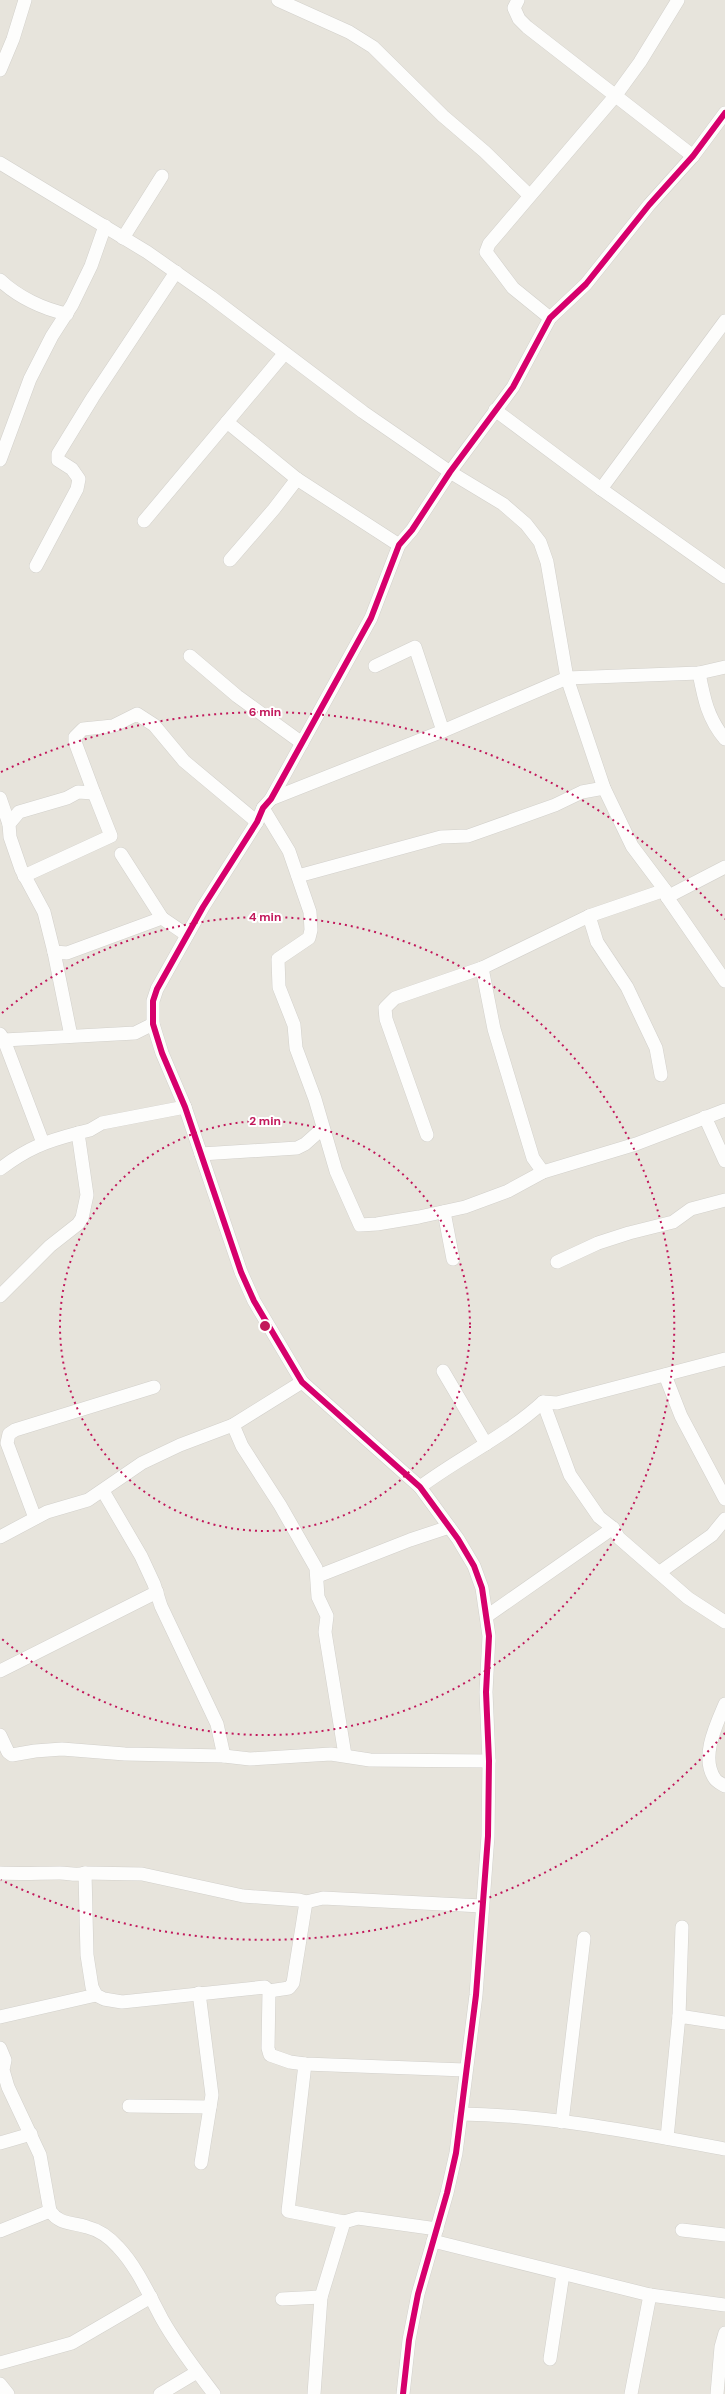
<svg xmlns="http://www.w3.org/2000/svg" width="725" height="2394" font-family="'DM Sans',sans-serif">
<rect width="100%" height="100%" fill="#f4f2ee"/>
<rect fill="#e7e4dc" x="0" y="0" width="725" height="2394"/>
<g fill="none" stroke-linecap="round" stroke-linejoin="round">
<g stroke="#d2d0cb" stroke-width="14">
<g id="minor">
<polyline points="278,0 349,32 373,47 443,116 485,152 529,195"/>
<polyline points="518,0 514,8 519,19 527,27 693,156"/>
<polyline points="0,70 13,39 25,0"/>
<polyline points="0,163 147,252 211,297 363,412 450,472 503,504 526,524 540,542 547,562 567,678 604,788 632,846 665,890 667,897 725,981"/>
<polyline points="123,238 162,176"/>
<path d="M0,280C18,297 43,309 67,314"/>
<polyline points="550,318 513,288 486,252 489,244 616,95 640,62 678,0"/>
<polyline points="284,354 227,422 297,479 399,545"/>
<polyline points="495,410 601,489 725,577"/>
<polyline points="0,460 30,379 52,336 72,305 91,266 105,226"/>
<polyline points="601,489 725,321"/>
<polyline points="144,521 227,422"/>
<polyline points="230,560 274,509 297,479"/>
<polyline points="36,566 77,489 79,479 72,469 58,460 58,454 93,397 176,272"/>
<polyline points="190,656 237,696 302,743"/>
<polyline points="375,666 415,647 443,731"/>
<path d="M699,673C704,699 708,719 725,739"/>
<polyline points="0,798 9,824"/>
<polyline points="271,799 443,731 567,678 699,673 725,667"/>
<polyline points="263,808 289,851 310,912 311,930 309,938 278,959 279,987 294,1025 296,1048 315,1099 336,1171 360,1225 377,1224 419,1217 465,1207 508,1191 543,1172 636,1144 725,1110"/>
<polyline points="121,854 162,918"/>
<polyline points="24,876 111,836 94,793"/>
<polyline points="298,876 441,837 468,836 555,805 582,792 604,788"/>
<polyline points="667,897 725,867"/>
<polyline points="589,916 597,942 627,987 656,1048 661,1075"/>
<polyline points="187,935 162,918 67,953 54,952 44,912 21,869 10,837 9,824 19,812 67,798 78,792 94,793 75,742 75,737 83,729 113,726 137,714 154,725 184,761 257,822"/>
<polyline points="54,952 71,1036"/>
<polyline points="482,968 494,1029 533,1158 543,1172"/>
<polyline points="0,1034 4,1040 135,1033 153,1024"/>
<polyline points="4,1040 43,1143"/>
<polyline points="705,1117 725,1161"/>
<polyline points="427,1135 386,1019 385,1008 395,998 482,968 589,916 665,890"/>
<polyline points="201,1154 297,1148 305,1144 323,1128"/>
<path d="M0,1169C28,1148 44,1142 78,1133"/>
<polyline points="444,1212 453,1259"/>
<polyline points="557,1262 598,1243 629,1233 673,1222 691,1209 725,1200"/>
<polyline points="0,1296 50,1246 78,1224 82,1218 87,1195 78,1133 90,1130 102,1123 185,1107"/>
<polyline points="443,1371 486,1444"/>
<polyline points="665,1375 681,1416 725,1499"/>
<polyline points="543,1402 570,1475 599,1517 613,1528 619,1538 688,1598 725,1622"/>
<polyline points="233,1425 242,1446 280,1505 316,1568 318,1597 327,1616 325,1632 345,1755"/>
<path d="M420,1487C460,1457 506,1436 543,1402L557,1403L725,1359"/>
<polyline points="103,1491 141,1556 154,1584 161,1606 217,1724 224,1756"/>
<polyline points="35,1518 7,1443 9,1434 15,1430 154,1387"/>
<polyline points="0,1537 47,1512 88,1500 142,1463 180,1445 233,1425 302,1382"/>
<polyline points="660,1572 712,1535 725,1519"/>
<polyline points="318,1576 410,1540 449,1527"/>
<polyline points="487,1616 613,1528"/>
<polyline points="0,1671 157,1592"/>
<path d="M725,1704C716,1725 700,1758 715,1779C717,1782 722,1784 725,1786"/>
<polyline points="0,1735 8,1752 12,1755 35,1751 62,1749 125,1754 224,1756 250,1759 331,1754 370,1760 489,1761"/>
<path d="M0,1873C20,1874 40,1873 60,1873C70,1873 76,1876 85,1873L87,1955L92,1987L96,1995L104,1999L122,2002L265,1987L269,1991L268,2048L270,2055L290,2062L305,2064L465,2070"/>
<polyline points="85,1873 142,1874 243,1896 299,1900 306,1902 293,1983 289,1988 269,1991"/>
<polyline points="306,1902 323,1898 482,1906"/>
<polyline points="199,1993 212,2095 201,2163"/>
<polyline points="679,2016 682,1927"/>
<polyline points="0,2017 96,1995"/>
<path d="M0,2048L5,2060L3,2070L8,2087L40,2155L50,2211C60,2225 72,2222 87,2227C99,2230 110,2238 118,2247C137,2267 149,2295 162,2319C177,2346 196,2370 214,2394"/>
<polyline points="305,2064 288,2211 344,2222"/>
<polyline points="129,2106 210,2107"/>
<path d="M461,2114C550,2115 638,2133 725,2149"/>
<polyline points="562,2122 584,1938"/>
<polyline points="667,2138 679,2016 725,2023"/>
<polyline points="0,2143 31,2134"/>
<polyline points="682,2230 725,2235"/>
<polyline points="0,2231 50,2211"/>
<polyline points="433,2241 650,2295 725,2305"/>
<polyline points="282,2299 321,2297 344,2222 358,2218 437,2229"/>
<polyline points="550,2359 563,2274"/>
<polyline points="0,2363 72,2343 151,2297"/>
<polyline points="0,2384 8,2394"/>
<polyline points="160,2394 197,2372"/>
<polyline points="314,2394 321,2297"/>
<polyline points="403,2394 409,2340 418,2294 447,2193 456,2153 476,1995 488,1836 489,1761 486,1692 489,1636 482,1588 474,1566 458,1539 420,1487 302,1382 254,1301 241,1272 185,1107 162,1053 153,1024 153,1001 157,989 203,907 257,822 263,808 271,799 371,618 399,545 412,530 450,472 513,387 550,318 586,284 649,205 693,156 725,113"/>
<polyline points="631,2394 650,2295"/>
<polyline points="717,2394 721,2347 725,2333"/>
</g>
</g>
<use href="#minor" stroke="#fdfdfc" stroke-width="13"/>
<g stroke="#fff" stroke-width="8">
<polyline id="cycleway" points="403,2394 409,2340 418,2294 447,2193 456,2153 476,1995 488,1836 489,1761 486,1692 489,1636 482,1588 474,1566 458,1539 420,1487 302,1382 254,1301 241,1272 185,1107 162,1053 153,1024 153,1001 157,989 203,907 257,822 263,808 271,799 371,618 399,545 412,530 450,472 513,387 550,318 586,284 649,205 693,156 725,113"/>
</g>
<use href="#cycleway" stroke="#d6006c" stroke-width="6"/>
</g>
<g fill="none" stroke="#c2185b" stroke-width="2" stroke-dasharray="2 4">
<circle cx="265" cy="1326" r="205"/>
<path d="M2 1013A409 409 0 1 1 2 1639"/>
<path d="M725 1733A614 614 0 0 1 1 1880M1 772A614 614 0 0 1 725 919"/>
</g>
<circle cx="265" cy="1326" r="6" fill="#c2185b" stroke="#fff" stroke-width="2"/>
<g font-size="12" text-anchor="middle" font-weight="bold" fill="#c2185b" stroke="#fff" stroke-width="4" stroke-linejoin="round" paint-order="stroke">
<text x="265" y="716">6 min</text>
<text x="265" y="921">4 min</text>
<text x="265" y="1125">2 min</text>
</g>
</svg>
